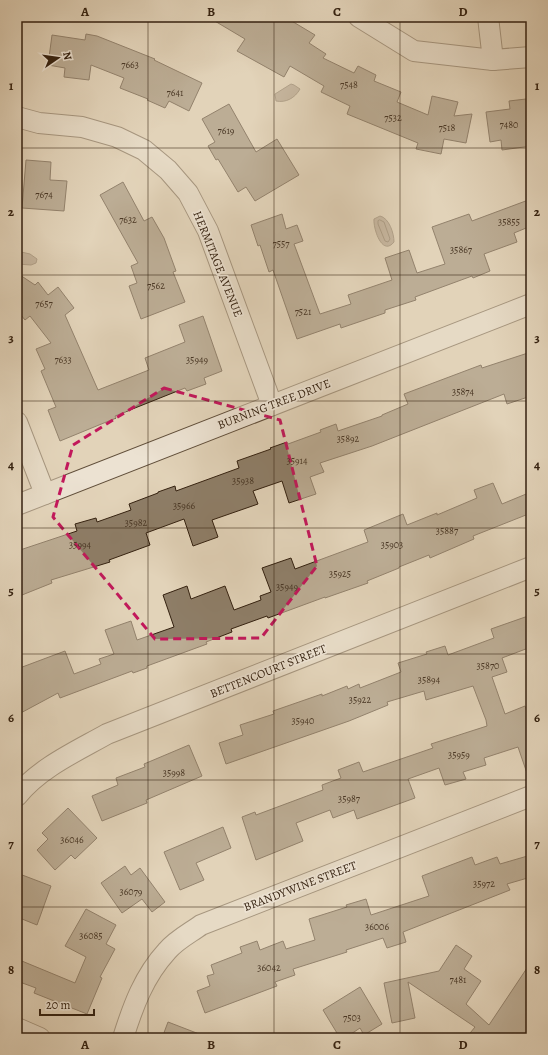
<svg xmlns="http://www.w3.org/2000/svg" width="548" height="1055" font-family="Alegreya,serif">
<rect width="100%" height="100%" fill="#e2d3b9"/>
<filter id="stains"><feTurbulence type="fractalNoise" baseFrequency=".005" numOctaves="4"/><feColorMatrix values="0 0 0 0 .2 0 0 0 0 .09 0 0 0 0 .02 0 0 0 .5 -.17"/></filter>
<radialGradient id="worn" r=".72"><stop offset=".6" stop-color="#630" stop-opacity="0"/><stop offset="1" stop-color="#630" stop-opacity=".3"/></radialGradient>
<g fill="#a79680" stroke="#796753">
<path d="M291,84L294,85L300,89C295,98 286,103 276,101L275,94Z"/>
<path d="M380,216C389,218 394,233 394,242C382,257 373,228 374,219Z"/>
<polygon points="17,251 30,254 37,259 36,263 31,265 17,264"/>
</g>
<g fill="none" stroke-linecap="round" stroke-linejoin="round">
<polygon stroke="#6e5c48" stroke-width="1" points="380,220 384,222 390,239 388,242 385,241 378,224 378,221"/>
</g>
<g fill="#8e7e68" stroke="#342110">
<polygon points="208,17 285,17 315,35 309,43 326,54 323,58 354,73 358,66 376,75 374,81 401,92 397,102 428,115 432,96 458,102 454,116 472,114 466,143 444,139 441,154 416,149 418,143 347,114 350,106 321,92 324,86 290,66 284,77 237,51 245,39"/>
<polygon points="86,34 97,36 155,59 154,60 202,83 189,111 169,101 165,108 147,100 148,99 120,88 124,78 91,65 89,80 64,77 65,68 48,65 52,35 85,40"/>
<polygon points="526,99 531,135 531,146 502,150 501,140 490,142 486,112 510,109 509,101"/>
<polygon points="229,104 256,152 277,139 299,175 255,201 246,187 238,192 218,159 216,160 208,146 215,142 202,119"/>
<polygon points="26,160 51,162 50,180 67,181 64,211 22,208"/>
<polygon points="123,182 144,221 152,217 164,238 176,271 173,272 185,302 141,319 129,286 137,283 131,266 138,263 100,195"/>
<polygon points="531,199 531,226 514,233 517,242 484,254 490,271 473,278 472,276 415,297 416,300 385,310 385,313 341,328 340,324 297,339 273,270 269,272 260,245 258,246 251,225 282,214 286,229 297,225 303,241 294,244 320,314 351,304 348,295 392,280 385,258 409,250 417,273 445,264 432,227 469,214 472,221"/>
<polygon points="17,273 35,285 38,282 48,295 58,287 74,308 65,315 98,390 149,370 145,358 185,342 179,325 203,316 222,371 204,378 206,384 187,391 185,388 115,416 116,418 60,441 48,410 56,407 41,371 45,369 36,349 51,343 30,316 25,320 17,310"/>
<polygon points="531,352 531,396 507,404 504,394 372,446 320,463 324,472 310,477 316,494 289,503 282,481 253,491 258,504 212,520 218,537 193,546 184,519 146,533 150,545 109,560 110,562 51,580 52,583 17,597 17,551 77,531 75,524 96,518 97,522 131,510 129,504 158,493 158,492 175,486 176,491 239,468 237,461 271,449 270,448 287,442 288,444 321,432 320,430 336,424 338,431 382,416 382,415 408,404 404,394 481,365 482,368"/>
<polygon points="493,483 502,504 531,492 531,513 473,536 474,539 430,558 429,555 399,567 399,568 367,581 368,583 325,598 325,597 268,618 267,616 231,629 232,632 206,642 207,644 147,666 147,668 133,673 132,671 60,698 58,693 17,715 17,669 65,651 74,674 101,664 99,659 114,654 105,630 131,621 137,640 174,627 163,595 187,586 191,599 225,586 234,610 261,600 260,596 271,592 262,568 291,558 295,569 368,542 364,530 403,514 407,525 437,513 437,515 477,498 474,490"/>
<polygon points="531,615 531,647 502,658 507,672 492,677 505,714 525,706 531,723 531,778 529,779 518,747 484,758 486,765 463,772 466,779 445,785 439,768 408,779 415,798 357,819 354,810 333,818 330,810 296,823 303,841 256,860 242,817 255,812 256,815 323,790 322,785 341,778 338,770 359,762 363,772 433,748 431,744 487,726 486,720 473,686 426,700 424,691 387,702 388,705 349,721 226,764 219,743 243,735 240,725 274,714 273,711 322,694 322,696 347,686 348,689 359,684 360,688 401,672 398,663 427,654 426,652 445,646 448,655 494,638 491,629"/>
<polygon points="189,745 202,776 146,800 147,803 102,821 92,796 118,785 116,778 145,767 144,764"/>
<polygon points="68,808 97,838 75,859 71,855 55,870 37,850 48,839 42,833"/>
<polygon points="223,827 231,848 196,863 204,880 180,890 164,852"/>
<polygon points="531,855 531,877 507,884 510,890 403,932 406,942 387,948 383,938 346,950 347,952 293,969 295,975 275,982 277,986 205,1013 197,991 210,986 207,976 214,974 211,965 242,953 240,947 257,941 260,950 283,941 286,949 315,940 309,919 347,907 346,905 366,899 371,915 429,896 422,876 472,857 475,865 497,857 500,864"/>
<polygon points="125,866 131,875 140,868 165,902 152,912 142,899 122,913 101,883"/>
<polygon points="17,873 51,886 37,925 17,917"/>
<polygon points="86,909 116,925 106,944 115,949 100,977 102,978 87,1014 34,993 36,988 17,981 17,959 75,983 86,957 65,946"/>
<polygon points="456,945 472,956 464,969 481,981 466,1004 489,1025 531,962 531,1038 466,1038 475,1027 408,982 415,1018 392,1023 384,983 439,971"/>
<polygon points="360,987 382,1024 364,1035 360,1028 345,1038 340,1038 323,1010"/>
<polygon points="168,1022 207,1037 207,1038 162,1038"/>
</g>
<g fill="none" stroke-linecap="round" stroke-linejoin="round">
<g stroke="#604e3a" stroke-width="22">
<g id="minor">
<polyline points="359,17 414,51 493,60 531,57"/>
<polyline points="488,17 493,60"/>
<polyline points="17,117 39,123 82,127 117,137 144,150 168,170 188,193 208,231 272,405"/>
<polyline points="17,422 45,494"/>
<polyline points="17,505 531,304"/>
<path d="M17,796C39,768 77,751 107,734L531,567"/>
<polyline points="17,1028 40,1038"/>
<path d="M123,1038C133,1006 144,976 167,951C176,940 190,933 201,925L531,796"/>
</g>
</g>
<use href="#minor" stroke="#ece2d2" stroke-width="20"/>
</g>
<path d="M0 0H548V1055H0ZM164,388L280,420L317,566L261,638L155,639L53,517L73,445Z" fill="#e2d3b9" fill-opacity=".55" fill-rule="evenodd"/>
<path fill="none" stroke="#c2185b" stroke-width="3" stroke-dasharray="8 5" stroke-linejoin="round" d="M164,388L280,420L317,566L261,638L155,639L53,517L73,445Z"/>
<path fill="none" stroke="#342110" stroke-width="1" stroke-opacity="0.55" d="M148,17V1038M274,17V1038M400,17V1038M17,148H531M17,275H531M17,401H531M17,528H531M17,654H531M17,780H531M17,907H531"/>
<g text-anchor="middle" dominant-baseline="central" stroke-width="3.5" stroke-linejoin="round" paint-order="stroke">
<g font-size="10" fill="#4a3826">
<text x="130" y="64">7663</text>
<text x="349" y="84">7548</text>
<text x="175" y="92">7641</text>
<text x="393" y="117">7532</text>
<text x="509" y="124">7480</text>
<text x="447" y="127">7518</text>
<text x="226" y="130">7619</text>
<text x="44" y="194">7674</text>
<text x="128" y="219">7632</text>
<text x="509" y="221">35855</text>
<text x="281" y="243">7557</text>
<text x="461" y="249">35867</text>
<text x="156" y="285">7562</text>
<text x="44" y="303">7657</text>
<text x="303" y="311">7521</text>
<text x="63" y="359">7633</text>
<text x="197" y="359">35949</text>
<text x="463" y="391">35874</text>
<text x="348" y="438">35892</text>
<text x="297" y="460">35914</text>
<text x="243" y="480">35938</text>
<text x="184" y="505">35966</text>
<text x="136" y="522">35982</text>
<text x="447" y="530">35887</text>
<text x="80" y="544">35994</text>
<text x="392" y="544">35903</text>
<text x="340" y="573">35925</text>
<text x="287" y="586">35949</text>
<text x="488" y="665">35870</text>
<text x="429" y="679">35894</text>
<text x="360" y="699">35922</text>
<text x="303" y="720">35940</text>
<text x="459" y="754">35959</text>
<text x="174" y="772">35998</text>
<text x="349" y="798">35987</text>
<text x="72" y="839">36046</text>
<text x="484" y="883">35972</text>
<text x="131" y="891">36079</text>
<text x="377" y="926">36006</text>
<text x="91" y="935">36085</text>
<text x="269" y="967">36042</text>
<text x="458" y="979">7481</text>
<text x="352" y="1017">7503</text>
</g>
<g font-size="12" fill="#342110" stroke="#ece2d2">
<text transform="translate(218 264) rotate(68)">HERMITAGE AVENUE</text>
<text transform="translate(274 404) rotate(-21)">BURNING TREE DRIVE</text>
<text transform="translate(268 671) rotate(-22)">BETTENCOURT STREET</text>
<text transform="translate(300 886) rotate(-21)">BRANDYWINE STREET</text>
</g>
</g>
<rect width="548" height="1055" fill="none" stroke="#e2d3b9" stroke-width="44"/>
<g transform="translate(58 58) rotate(77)" stroke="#ece2d2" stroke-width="3" paint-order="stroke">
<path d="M0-3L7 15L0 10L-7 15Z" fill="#342110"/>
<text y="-6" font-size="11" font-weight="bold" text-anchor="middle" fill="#342110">N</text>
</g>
<path d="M40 1009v6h54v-6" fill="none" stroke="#342110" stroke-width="2"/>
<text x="46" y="1009" font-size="12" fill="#342110" stroke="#ece2d2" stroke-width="3" paint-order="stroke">20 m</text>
<rect x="22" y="22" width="504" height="1011" fill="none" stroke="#342110" stroke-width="1.5"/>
<g font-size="13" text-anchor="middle" font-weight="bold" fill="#342110">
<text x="85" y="16">A</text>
<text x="211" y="16">B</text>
<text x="337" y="16">C</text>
<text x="463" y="16">D</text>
<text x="11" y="90">1</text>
<text x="537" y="90">1</text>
<text x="11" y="216">2</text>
<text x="537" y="216">2</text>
<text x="11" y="342">3</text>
<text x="537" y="342">3</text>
<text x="11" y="469">4</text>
<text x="537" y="469">4</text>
<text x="11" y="595">5</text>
<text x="537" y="595">5</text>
<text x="11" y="722">6</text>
<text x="537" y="722">6</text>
<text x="11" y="848">7</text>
<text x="537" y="848">7</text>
<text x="11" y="974">8</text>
<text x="537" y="974">8</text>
<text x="85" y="1049">A</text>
<text x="211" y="1049">B</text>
<text x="337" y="1049">C</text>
<text x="463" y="1049">D</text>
</g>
<rect width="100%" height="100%" filter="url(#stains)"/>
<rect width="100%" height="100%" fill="url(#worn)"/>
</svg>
